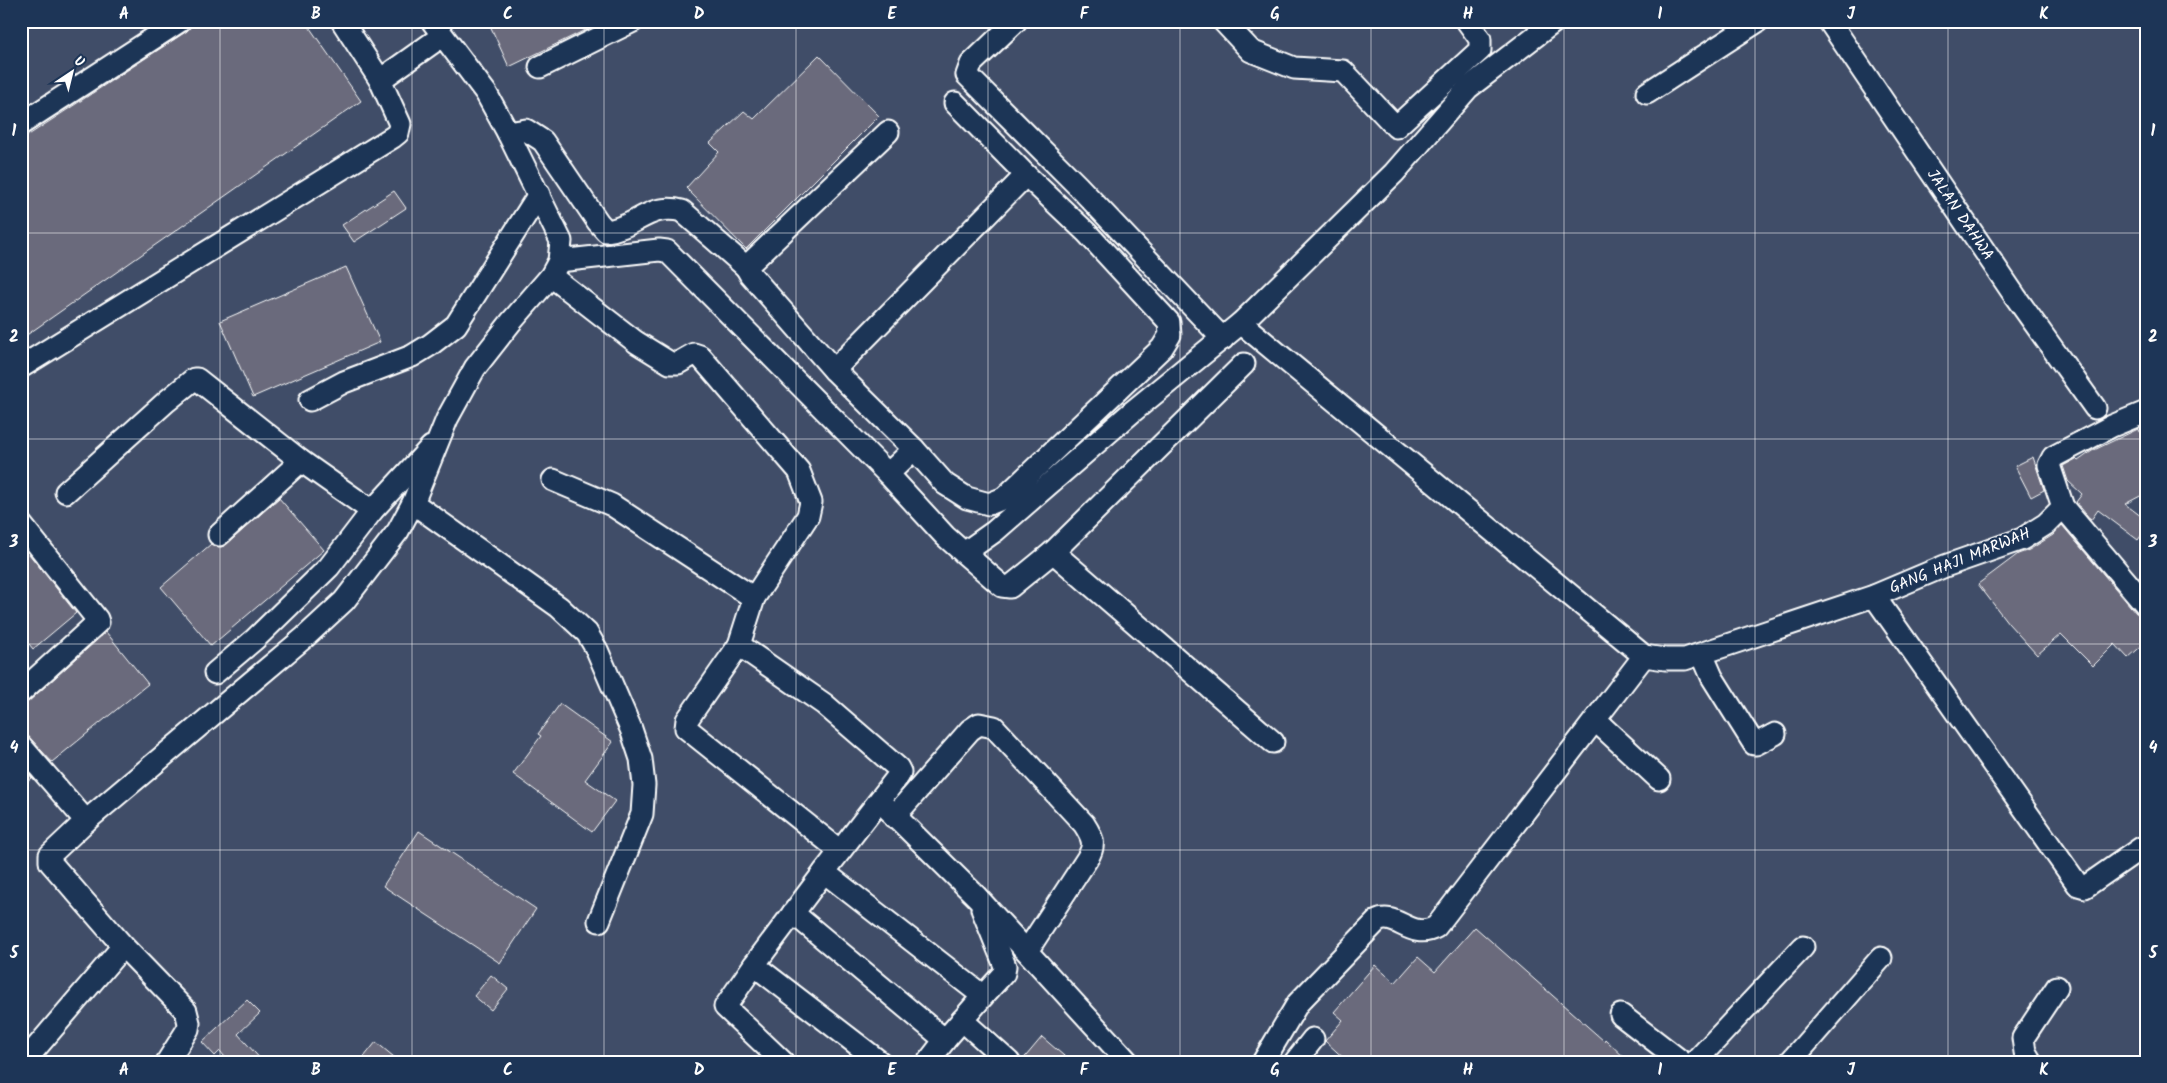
<svg xmlns="http://www.w3.org/2000/svg" width="2167" height="1083" font-family="Kalam,sans-serif">
<rect width="100%" height="100%" fill="#2c405e"/>
<filter id="ink" filterUnits="userSpaceOnUse"><feTurbulence type="fractalNoise" baseFrequency=".02" numOctaves="2"/><feDisplacementMap in="SourceGraphic" scale="10" xChannelSelector="R" yChannelSelector="G"/><feConvolveMatrix kernelMatrix="1 2 1 2 8 2 1 2 1" color-interpolation-filters="sRGB"/></filter>
<g filter="url(#ink)">
<rect fill="#3f4d67" x="21" y="21" width="2125" height="1041"/>
<g fill="#6a6a7b" stroke="#fff">
<polygon points="192,21 305,21 361,101 21,339 21,140 187,31"/>
<polygon points="488,21 604,21 509,67"/>
<polygon points="819,55 879,116 746,249 686,188 719,152 710,143 744,111 754,119"/>
<polygon points="394,191 406,208 354,242 342,225"/>
<polygon points="346,267 380,342 253,397 220,321"/>
<polygon points="2138,429 2139,432 2146,429 2146,493 2125,504 2146,520 2146,529 2138,540 2098,510 2091,520 2076,502 2082,494 2068,481 2063,466 2076,459 2078,461 2092,451"/>
<polygon points="2033,457 2044,490 2031,497 2015,466"/>
<polygon points="279,498 324,550 211,646 161,587 211,544 221,547 227,544"/>
<polygon points="2062,525 2136,613 2146,617 2146,642 2128,658 2115,644 2093,666 2061,634 2037,655 2008,623 1978,584 2018,554 2029,550 2053,535"/>
<polygon points="21,544 76,613 33,649 21,634"/>
<polygon points="106,632 148,684 52,762 30,738 21,734 21,704 29,701"/>
<polygon points="560,704 613,742 585,780 615,801 592,832 513,774 541,736 538,734"/>
<polygon points="21,765 32,778 21,787"/>
<polygon points="419,831 536,909 500,963 383,886"/>
<polygon points="1475,927 1604,1041 1605,1039 1629,1062 1348,1062 1325,1041 1343,1020 1334,1012 1375,965 1395,983 1418,957 1435,972"/>
<polygon points="491,975 508,989 491,1010 474,996"/>
<polygon points="247,1000 260,1013 238,1034 263,1062 229,1062 220,1051 215,1056 202,1042"/>
<polygon points="1042,1037 1071,1062 1021,1062"/>
<polygon points="376,1042 400,1062 360,1062"/>
</g>
<g fill="none" stroke-linecap="round" stroke-linejoin="round">
<g stroke="#fff" stroke-width="25">
<g id="minor">
<polyline points="1016,21 971,64 967,75 1078,186 1223,339"/>
<polyline points="1223,21 1251,51 1294,68 1343,71 1396,127 1480,50 1480,39 1467,21"/>
<polyline points="1829,21 2015,296 2095,408"/>
<polyline points="540,67 633,21"/>
<polyline points="380,80 442,36"/>
<polyline points="1647,93 1758,21"/>
<polyline points="955,103 1026,175"/>
<polyline points="21,124 180,21"/>
<path d="M508,133L526,130L543,141L598,222L606,231C635,228 651,202 682,211L746,267"/>
<polyline points="559,261 659,250 667,251 888,474 945,536 964,553 995,531 1132,412 1241,323 1394,173 1468,88 1555,21"/>
<polyline points="551,276 636,342 670,363 678,363 694,354 700,356 799,471 811,502 808,516 754,598 739,645 824,704 898,768 900,772 899,775 824,872 983,996 945,1040 793,913"/>
<polyline points="1241,323 1644,656 1665,659 1685,659 1874,596 1945,566 2022,539 2046,524 2063,507"/>
<polyline points="21,367 393,137 398,133 400,124 380,80 342,21"/>
<polyline points="834,370 1026,175 1087,233 1169,322 1170,335 1162,348 1004,498 989,504 967,498 945,484 914,449"/>
<polyline points="310,400 344,382 412,356 430,345 456,325 539,194"/>
<polyline points="2146,412 2112,426 2053,457 2049,465 2063,507 2146,605"/>
<polyline points="888,474 914,449 834,370 750,274 746,267 888,132"/>
<polyline points="553,480 612,505 754,598"/>
<polyline points="66,492 167,401 194,379 197,379 301,461 372,511 431,447"/>
<polyline points="413,503 559,607 587,633 597,650 631,729 641,759 644,785 642,814 599,921"/>
<polyline points="21,524 97,619 98,622 21,692"/>
<polyline points="219,535 301,461"/>
<polyline points="1053,552 1273,742"/>
<polyline points="964,553 1002,586 1010,587 1053,552 1244,364"/>
<polyline points="1874,596 2078,885 2085,887 2141,848"/>
<polyline points="739,645 687,720 686,728 840,851"/>
<polyline points="1702,654 1712,677 1754,744 1756,744 1775,734"/>
<polyline points="215,673 255,639 329,567 372,511"/>
<polyline points="1595,720 1659,779"/>
<polyline points="21,746 86,821"/>
<polyline points="885,806 977,897 1128,1062"/>
<path d="M894,817L970,730L979,724L994,727L1084,824C1093,838 1096,845 1087,859L1027,951"/>
<polyline points="824,872 754,965 880,1062"/>
<polyline points="982,909 1005,966 1004,973 983,996"/>
<polyline points="754,965 725,1007 783,1062"/>
<polyline points="1621,1015 1682,1062"/>
<polyline points="962,1020 1009,1062"/>
<polyline points="24,1062 123,946"/>
<polyline points="167,1062 188,1029 189,1023 186,1011 123,946 50,862 50,855 86,821 305,637 344,601 398,531 413,503 447,419 475,368 511,322 551,276 559,261 561,241 508,133 486,93 432,21"/>
<polyline points="928,1062 945,1040"/>
<path d="M1263,1062L1298,1003L1377,921C1396,911 1411,941 1436,927L1644,656"/>
<polyline points="1295,1062 1313,1039"/>
<polyline points="1695,1062 1803,947"/>
<polyline points="1790,1062 1881,958"/>
<polyline points="2031,1062 2025,1052 2023,1038 2057,987"/>
</g>
</g>
<use href="#minor" stroke="#1d3557" stroke-width="21"/>
</g>
</g>
<path fill="none" stroke="#fff" stroke-width="1" stroke-opacity="0.55" d="M220,21V1062M412,21V1062M604,21V1062M796,21V1062M988,21V1062M1180,21V1062M1371,21V1062M1564,21V1062M1755,21V1062M1948,21V1062M21,233H2146M21,439H2146M21,644H2146M21,850H2146"/>
<g text-anchor="middle" dominant-baseline="central" stroke-width="4" stroke-linejoin="round" paint-order="stroke">
<g font-size="16" fill="#fff" stroke="#1d3557">
<text transform="translate(1960 215) rotate(56)">JALAN DAHWA</text>
<text transform="translate(1960 561) rotate(-22)">GANG HAJI MARWAH</text>
</g>
</g>
<rect width="2167" height="1083" fill="none" stroke="#1d3557" stroke-width="55"/>
<g transform="translate(72 72) rotate(35)" stroke="#1d3557" stroke-width="4" paint-order="stroke">
<path d="M0-4L9 19L0 12L-9 19Z" fill="#ffffff"/>
<text y="-8" font-size="14" font-weight="bold" text-anchor="middle" fill="#ffffff">U</text>
</g>
<rect x="28" y="28" width="2112" height="1028" fill="none" stroke="#fff" stroke-width="2"/>
<g font-size="16" text-anchor="middle" font-weight="bold" fill="#fff">
<text x="124" y="19">A</text>
<text x="316" y="19">B</text>
<text x="508" y="19">C</text>
<text x="699" y="19">D</text>
<text x="892" y="19">E</text>
<text x="1084" y="19">F</text>
<text x="1275" y="19">G</text>
<text x="1468" y="19">H</text>
<text x="1660" y="19">I</text>
<text x="1851" y="19">J</text>
<text x="2044" y="19">K</text>
<text x="14" y="136">1</text>
<text x="2153" y="136">1</text>
<text x="14" y="342">2</text>
<text x="2153" y="342">2</text>
<text x="14" y="547">3</text>
<text x="2153" y="547">3</text>
<text x="14" y="753">4</text>
<text x="2153" y="753">4</text>
<text x="14" y="958">5</text>
<text x="2153" y="958">5</text>
<text x="124" y="1075">A</text>
<text x="316" y="1075">B</text>
<text x="508" y="1075">C</text>
<text x="699" y="1075">D</text>
<text x="892" y="1075">E</text>
<text x="1084" y="1075">F</text>
<text x="1275" y="1075">G</text>
<text x="1468" y="1075">H</text>
<text x="1660" y="1075">I</text>
<text x="1851" y="1075">J</text>
<text x="2044" y="1075">K</text>
</g>
</svg>
